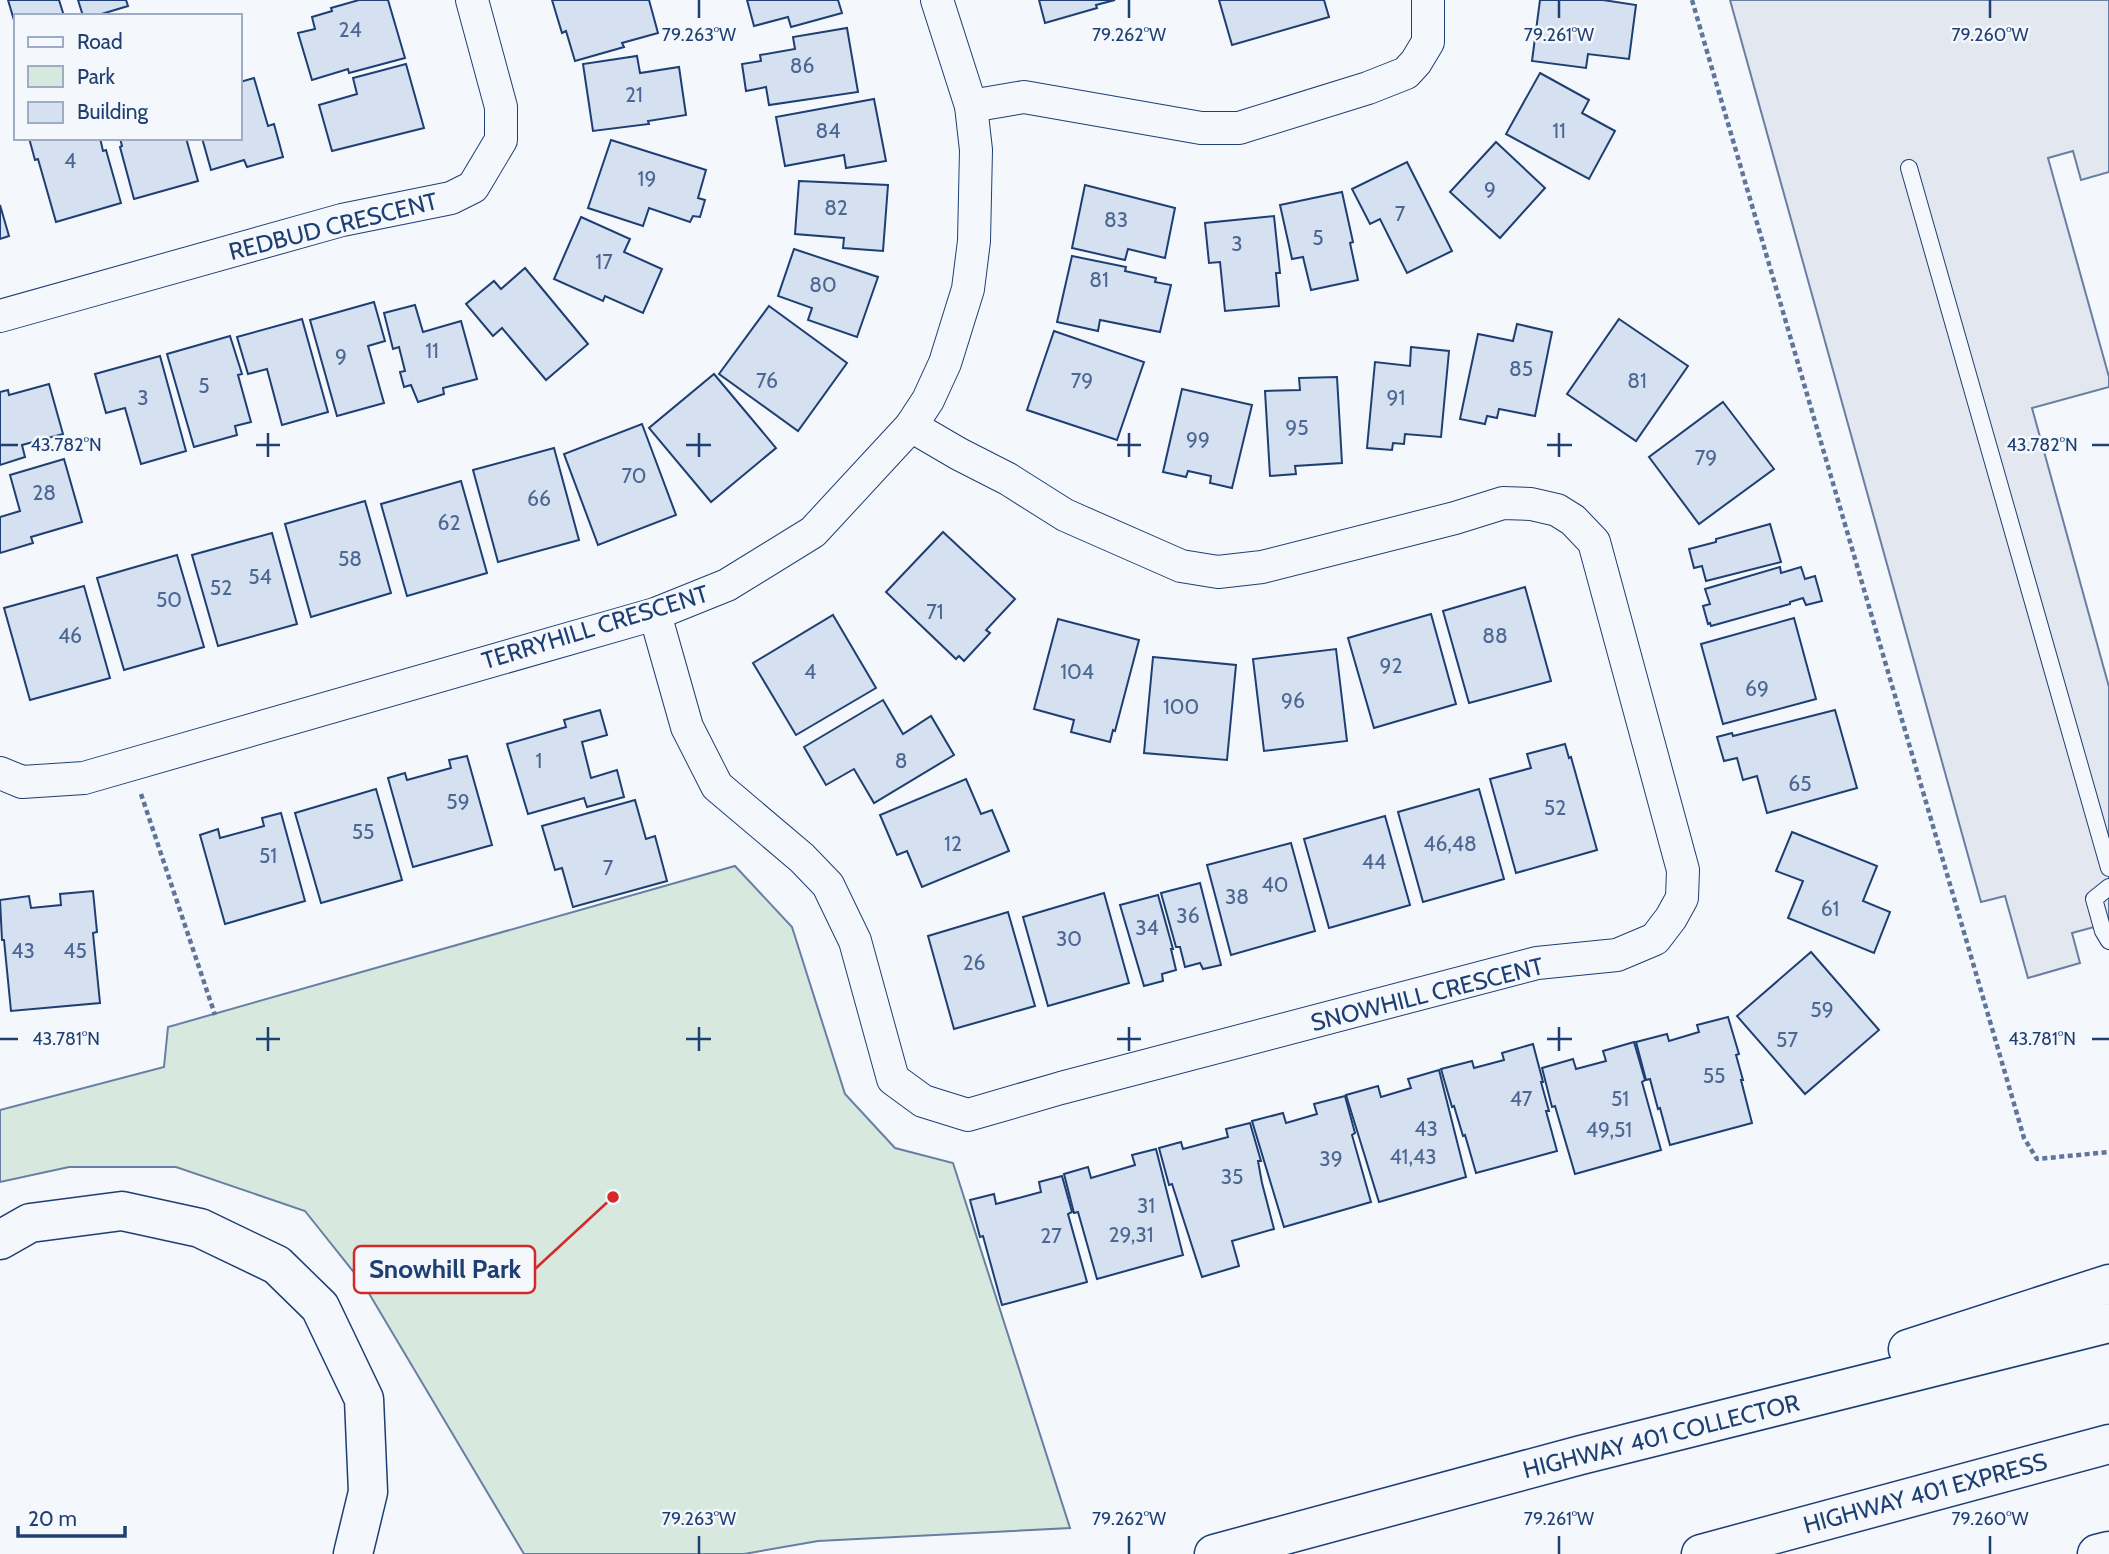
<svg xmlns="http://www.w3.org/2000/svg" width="2109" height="1554" font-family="Cabin,sans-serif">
<rect width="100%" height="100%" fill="#f4f7fb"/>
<polygon fill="#d7e8df" stroke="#687fa3" stroke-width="2" points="735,866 792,927 845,1094 895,1148 953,1163 1070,1528 818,1541 744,1554 524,1554 364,1285 305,1211 176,1167 69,1167 0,1182 0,1110 164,1067 168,1027"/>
<polygon fill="#e3e8f0" stroke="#687fa3" stroke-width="2" points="1730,0 2109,0 2109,172 2081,180 2073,151 2048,158 2109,377 2109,387 2032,408 2109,687 2109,923 2072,933 2080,963 2028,978 2005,896 1981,902"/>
<g fill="#d5e0f0" stroke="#1d3f73" stroke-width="2">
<polygon points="8,0 59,0 64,16 16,16 16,27"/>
<polygon points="78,0 126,0 128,6 95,16 83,16"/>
<polygon points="359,0 388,0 405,58 349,73 348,69 312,80 298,33 315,29 312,17 332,11 331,8"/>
<polygon points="552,0 649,0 658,33 622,43 624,47 575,61 566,31 562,33"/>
<polygon points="747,0 838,0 842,13 791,27 788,17 754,26"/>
<polygon points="1039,0 1115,0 1096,5 1097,8 1045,23"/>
<polygon points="1219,0 1324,0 1329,17 1232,45"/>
<polygon points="1540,0 1603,0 1636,5 1629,59 1588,54 1586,68 1532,61"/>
<polygon points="847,28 858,92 769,105 766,87 746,91 742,64 761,61 760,55 795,49 793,37"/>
<polygon points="637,56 640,73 679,67 686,115 648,121 649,124 593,131 583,64"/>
<polygon points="406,64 424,128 332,151 319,105 357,94 353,78"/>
<polygon points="1540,73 1589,100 1582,113 1615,131 1589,179 1506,134"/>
<polygon points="254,78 268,126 274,124 283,157 247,167 244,160 211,170 202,138 240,138 240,82"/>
<polygon points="874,99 886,161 846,168 844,155 785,166 776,117"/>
<polygon points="29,138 100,138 103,151 106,150 121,203 56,222 38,159 35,160"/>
<polygon points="120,138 186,138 198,181 134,199 120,147 122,146"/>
<polygon points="611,140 706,170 698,198 705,200 700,217 693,216 690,222 649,208 643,226 588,208"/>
<polygon points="1496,142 1545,188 1500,238 1450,192"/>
<polygon points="1407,162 1452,251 1407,273 1380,219 1370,224 1352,189"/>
<polygon points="799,181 888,185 883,251 843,248 844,238 795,234"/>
<polygon points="1085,185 1175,208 1165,258 1128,249 1125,260 1072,248"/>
<polygon points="1342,192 1353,242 1350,243 1358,280 1311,290 1303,257 1292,259 1280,205"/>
<polygon points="0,205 9,236 0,239"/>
<polygon points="1274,216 1280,273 1276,273 1279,306 1225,311 1220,262 1209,263 1205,223"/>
<polygon points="581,217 630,239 624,252 662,269 643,313 605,296 603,301 554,279"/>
<polygon points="794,249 878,277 857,337 808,320 812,308 778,296"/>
<polygon points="1072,256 1126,267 1125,271 1156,278 1155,282 1171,285 1160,332 1100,320 1098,331 1057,322"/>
<polygon points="525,268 588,344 546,380 502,328 493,336 466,304 494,281 501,289"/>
<polygon points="374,302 385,341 368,346 384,403 337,416 310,320"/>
<polygon points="415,305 423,332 461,321 477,379 443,388 444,394 418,402 411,385 404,387 400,372 405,371 399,347 393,349 384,313"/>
<polygon points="769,306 847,363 798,431 719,374"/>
<polygon points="302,319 328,412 282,425 267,369 248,374 237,337"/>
<polygon points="1619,319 1688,366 1636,441 1567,394"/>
<polygon points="1517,324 1552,332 1535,416 1499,409 1497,418 1487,416 1485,424 1460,419 1478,334 1513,341"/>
<polygon points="1054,331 1144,362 1117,440 1027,410"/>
<polygon points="230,336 242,374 238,375 251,422 235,426 237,435 194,447 167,354"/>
<polygon points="1411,347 1449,351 1441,437 1405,434 1404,444 1393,443 1392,450 1367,448 1375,362 1410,366"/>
<polygon points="160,356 186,451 141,464 125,408 106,413 95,374"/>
<polygon points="714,374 776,448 711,502 649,428"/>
<polygon points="1337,377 1342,463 1295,466 1296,474 1270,476 1265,391 1300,390 1299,378"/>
<polygon points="49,384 63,434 22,445 25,457 0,465 0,392 8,390 9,395"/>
<polygon points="1182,389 1252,405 1232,488 1210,483 1211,476 1188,471 1186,477 1163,472"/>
<polygon points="1723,402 1774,469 1699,524 1649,457"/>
<polygon points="642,424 676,515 598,545 564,454"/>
<polygon points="554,448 579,540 498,562 473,470"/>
<polygon points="64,459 82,522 31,537 33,543 0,553 0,517 20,511 10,475"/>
<polygon points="461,481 487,573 407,596 381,504"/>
<polygon points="365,501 391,593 311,617 285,524"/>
<polygon points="1770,524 1781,562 1706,581 1702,566 1694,568 1689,549 1716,542 1716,539"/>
<polygon points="943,532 1015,599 986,630 990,633 964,661 959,656 956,659 886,592"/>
<polygon points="272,533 297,624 218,646 192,555"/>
<polygon points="177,555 204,647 124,670 97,578"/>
<polygon points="1780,567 1781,573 1801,567 1805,579 1815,576 1822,601 1806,605 1803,598 1790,602 1790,604 1711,626 1710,623 1708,624 1703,606 1710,604 1705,589"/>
<polygon points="84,586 110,678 30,700 4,608"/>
<polygon points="1525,587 1551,681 1469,703 1443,611"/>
<polygon points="1431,614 1456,704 1374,728 1348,638"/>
<polygon points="833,615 876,688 796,735 753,663"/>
<polygon points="1794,618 1816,699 1723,724 1701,644"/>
<polygon points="1058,619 1139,640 1115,731 1113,730 1110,742 1071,732 1074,720 1034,709"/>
<polygon points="1336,649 1347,741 1264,751 1253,659"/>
<polygon points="1153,657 1236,665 1227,760 1144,753"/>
<polygon points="883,700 903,734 931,716 954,755 874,803 854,769 826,785 804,747"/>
<polygon points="600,710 607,735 582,742 591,778 617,770 624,797 587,807 584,798 528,814 507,744 566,727 564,720"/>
<polygon points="1835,710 1857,788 1767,813 1757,776 1743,780 1737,758 1724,761 1717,737 1732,733 1733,736"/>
<polygon points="1565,744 1569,758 1571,757 1597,850 1516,873 1490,779 1531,768 1527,754"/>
<polygon points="467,756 492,845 413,867 388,778 405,773 407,780 451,768 449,760"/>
<polygon points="966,779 981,814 992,810 1009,851 922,887 907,851 897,855 880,815"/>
<polygon points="376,789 402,880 321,903 295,813"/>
<polygon points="1479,789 1504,879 1423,902 1398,812"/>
<polygon points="635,800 646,839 655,836 667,881 573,907 562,868 555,870 542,826"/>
<polygon points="281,813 305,901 225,924 200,835 218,829 220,838 264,826 262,818"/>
<polygon points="1385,816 1410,905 1329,928 1304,839"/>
<polygon points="1792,832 1877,866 1863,901 1890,912 1874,953 1788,918 1803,881 1776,871"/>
<polygon points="1291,843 1315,931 1231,955 1207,865"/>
<polygon points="1200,883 1221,965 1203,969 1200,963 1185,967 1180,947 1176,947 1161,893"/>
<polygon points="93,891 97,932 93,933 100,1003 11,1011 4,940 2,940 0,900 29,896 31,908 61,905 60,894"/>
<polygon points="1104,893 1129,983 1048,1006 1023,917"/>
<polygon points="1158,895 1173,949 1171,949 1176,970 1162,974 1163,981 1144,986 1120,905"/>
<polygon points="1008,912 1035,1006 954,1029 928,936"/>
<polygon points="1811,952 1879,1030 1805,1094 1737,1016"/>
<polygon points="1728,1017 1739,1054 1736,1055 1743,1080 1741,1080 1752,1123 1670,1145 1660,1108 1658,1109 1650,1079 1646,1080 1636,1042 1667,1034 1669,1041 1699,1032 1697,1025"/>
<polygon points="1634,1042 1645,1080 1642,1082 1661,1150 1575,1174 1555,1106 1552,1107 1542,1068 1573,1059 1576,1069 1606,1061 1603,1051"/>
<polygon points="1533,1044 1543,1082 1541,1082 1549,1111 1546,1111 1557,1151 1476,1173 1465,1135 1463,1136 1454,1106 1452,1107 1441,1069 1472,1061 1474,1068 1504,1060 1502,1053"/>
<polygon points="1439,1070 1466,1177 1379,1202 1346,1095 1378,1086 1381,1097 1411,1088 1408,1079"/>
<polygon points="1345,1096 1355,1133 1352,1135 1371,1202 1284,1227 1252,1121 1283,1113 1286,1123 1317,1114 1314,1104"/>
<polygon points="1250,1123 1261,1161 1258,1161 1262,1183 1274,1229 1232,1241 1239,1266 1202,1277 1172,1184 1169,1185 1159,1148 1181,1142 1183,1149 1228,1137 1226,1129"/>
<polygon points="1156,1149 1183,1255 1097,1279 1078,1212 1074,1213 1064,1174 1088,1167 1091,1178 1135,1165 1132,1155"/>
<polygon points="1062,1176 1072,1212 1068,1214 1087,1282 1002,1305 983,1236 980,1237 970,1200 994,1194 996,1204 1041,1192 1039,1182"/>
</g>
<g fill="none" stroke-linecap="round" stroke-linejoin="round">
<g stroke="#1d3f73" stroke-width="18">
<g id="service">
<polyline points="1909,168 2109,868"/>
<polyline points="2109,887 2094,899 2103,931 2109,941"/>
</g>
</g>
<g stroke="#1d3f73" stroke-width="34">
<g id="minor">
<polyline points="971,106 1024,97 1201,128 1239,128 1368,88 1406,73 1416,62 1428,42 1428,0"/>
<polyline points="0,316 342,220 451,198 473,187 501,140 501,107 472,0"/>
<polyline points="655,614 687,727 717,786 802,858 828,885 855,941 893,1079 923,1101 968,1115 1061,1088 1537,963 1617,955 1655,939 1671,918 1682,898 1683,870 1594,542 1573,520 1557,510 1531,504 1503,503 1455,518 1262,567 1218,572 1181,566 1065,515 1008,479 959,454 911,426"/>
<polyline points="0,773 22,782 84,778 655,614 727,585 813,532 911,426 928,400 945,363 968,289 974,241 976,150 971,106 937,0"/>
</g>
</g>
<g stroke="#1d3f73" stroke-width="41">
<g id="motorway">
<polyline points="0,1240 30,1223 122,1211 200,1228 277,1265 320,1307 364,1399 368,1492 353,1554"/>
<polyline points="1908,1349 2109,1284"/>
<polyline points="1214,1554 1581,1455 2109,1323"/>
<polyline points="1701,1554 2109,1444"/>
<polyline points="2097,1554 2109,1551"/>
</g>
</g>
<g stroke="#5e769c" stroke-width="4.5" stroke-dasharray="5 3.5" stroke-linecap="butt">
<polyline points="1692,0 2024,1138 2037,1159 2109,1152"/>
<polyline points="141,794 215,1015"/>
</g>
<use href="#service" stroke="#f4f7fb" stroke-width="16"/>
<use href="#minor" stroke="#f4f7fb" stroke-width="32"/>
<use href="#motorway" stroke="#f4f7fb" stroke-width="38"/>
</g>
<path fill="none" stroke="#1d3f73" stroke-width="2.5" d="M699,0V18M1129,0V18M1559,0V18M1990,0V18M268,433V457M699,433V457M1129,433V457M1559,433V457M0,445H18M256,445H280M686,445H711M1117,445H1141M1547,445H1572M2092,445H2109M268,1027V1051M699,1027V1051M1129,1027V1051M1559,1027V1051M0,1039H18M256,1039H280M686,1039H711M1117,1039H1141M1547,1039H1572M2092,1039H2109M699,1536V1554M1129,1536V1554M1559,1536V1554M1990,1536V1554"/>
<g text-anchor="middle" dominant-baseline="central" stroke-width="5" stroke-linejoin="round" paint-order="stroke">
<g font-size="21" fill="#4b6792">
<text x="350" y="29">24</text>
<text x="802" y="65">86</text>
<text x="634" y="94">21</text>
<text x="828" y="130">84</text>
<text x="1559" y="130">11</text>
<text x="70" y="160">4</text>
<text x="647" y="178">19</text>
<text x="1490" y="189">9</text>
<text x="836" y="207">82</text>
<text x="1400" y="213">7</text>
<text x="1116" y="219">83</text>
<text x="1318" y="237">5</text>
<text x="1237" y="243">3</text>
<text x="604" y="261">17</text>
<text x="1099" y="279">81</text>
<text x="823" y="284">80</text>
<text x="432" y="350">11</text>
<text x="341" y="356">9</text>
<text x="1521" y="368">85</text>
<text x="767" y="380">76</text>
<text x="1082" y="380">79</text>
<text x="1637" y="380">81</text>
<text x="204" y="385">5</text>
<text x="143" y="397">3</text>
<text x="1396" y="397">91</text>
<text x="1297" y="427">95</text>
<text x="1198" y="439">99</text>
<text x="1706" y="457">79</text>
<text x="634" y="475">70</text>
<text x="44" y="492">28</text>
<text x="539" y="498">66</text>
<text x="449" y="522">62</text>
<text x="350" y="558">58</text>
<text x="260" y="576">54</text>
<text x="221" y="587">52</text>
<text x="169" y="599">50</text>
<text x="935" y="611">71</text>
<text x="70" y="635">46</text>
<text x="1495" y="635">88</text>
<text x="1391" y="665">92</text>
<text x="810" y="671">4</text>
<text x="1077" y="671">104</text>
<text x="1757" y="688">69</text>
<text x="1293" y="700">96</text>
<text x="1181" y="706">100</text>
<text x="539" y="760">1</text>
<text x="901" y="760">8</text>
<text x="1800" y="783">65</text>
<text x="458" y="801">59</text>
<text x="1555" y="807">52</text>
<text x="363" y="831">55</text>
<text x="953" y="843">12</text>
<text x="1450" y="843">46,48</text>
<text x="268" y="855">51</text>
<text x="1374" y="861">44</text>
<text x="608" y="867">7</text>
<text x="1275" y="884">40</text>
<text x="1237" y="896">38</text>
<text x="1830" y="908">61</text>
<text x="1188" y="915">36</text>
<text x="1147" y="927">34</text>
<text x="1069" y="938">30</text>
<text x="23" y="950">43</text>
<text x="75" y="950">45</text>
<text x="974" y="962">26</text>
<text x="1822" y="1009">59</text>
<text x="1787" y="1039">57</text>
<text x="1714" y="1075">55</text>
<text x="1521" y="1098">47</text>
<text x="1620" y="1098">51</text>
<text x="1426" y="1128">43</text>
<text x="1609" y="1129">49,51</text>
<text x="1413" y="1156">41,43</text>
<text x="1331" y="1158">39</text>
<text x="1232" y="1176">35</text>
<text x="1146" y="1205">31</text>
<text x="1131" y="1234">29,31</text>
<text x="1051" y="1235">27</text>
</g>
<g font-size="24" fill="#1d3f73" stroke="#f4f7fb">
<text transform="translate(333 226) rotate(-14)">REDBUD CRESCENT</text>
<text transform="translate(595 627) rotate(-17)">TERRYHILL CRESCENT</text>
<text transform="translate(1427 994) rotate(-14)">SNOWHILL CRESCENT</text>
<text transform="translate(1661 1436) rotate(-14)">HIGHWAY 401 COLLECTOR</text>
<text transform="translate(1925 1493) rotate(-15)">HIGHWAY 401 EXPRESS</text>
</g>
</g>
<g font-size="18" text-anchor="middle" fill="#1d3f73" stroke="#f4f7fb" stroke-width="5" stroke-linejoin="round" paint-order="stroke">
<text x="699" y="41">79.263°W</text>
<text x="1129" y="41">79.262°W</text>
<text x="1559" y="41">79.261°W</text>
<text x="1990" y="41">79.260°W</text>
<text x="66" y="451">43.782°N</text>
<text x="2042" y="451">43.782°N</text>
<text x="66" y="1045">43.781°N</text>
<text x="2042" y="1045">43.781°N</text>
<text x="699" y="1525">79.263°W</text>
<text x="1129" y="1525">79.262°W</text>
<text x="1559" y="1525">79.261°W</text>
<text x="1990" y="1525">79.260°W</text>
</g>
<path fill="none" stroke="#d62828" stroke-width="2.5" d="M613 1197L535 1269"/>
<circle fill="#d62828" stroke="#f4f7fb" stroke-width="2.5" cx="613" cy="1197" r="7"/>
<rect fill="#f4f7fb" stroke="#d62828" stroke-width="2.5" x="354" y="1246" width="181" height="47" rx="7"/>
<g font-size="26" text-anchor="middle" font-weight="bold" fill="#1d3f73">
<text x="445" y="1278">Snowhill Park</text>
</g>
<rect x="14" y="14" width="228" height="126" fill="#f4f7fb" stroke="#9eadc5" stroke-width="2"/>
<rect x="28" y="37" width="35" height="10" fill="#f4f7fb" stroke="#9eadc5" stroke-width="2"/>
<text x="77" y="49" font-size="21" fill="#1d3f73">Road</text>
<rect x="28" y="66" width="35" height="21" fill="#d7e8df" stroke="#9eadc5" stroke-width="2"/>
<text x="77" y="84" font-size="21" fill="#1d3f73">Park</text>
<rect x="28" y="102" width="35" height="21" fill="#d5e0f0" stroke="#9eadc5" stroke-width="2"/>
<text x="77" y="119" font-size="21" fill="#1d3f73">Building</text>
<path d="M18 1526v10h107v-10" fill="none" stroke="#1d3f73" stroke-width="3.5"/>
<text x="28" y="1526" font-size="21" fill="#1d3f73" stroke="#f4f7fb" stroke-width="5" paint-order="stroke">20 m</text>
</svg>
